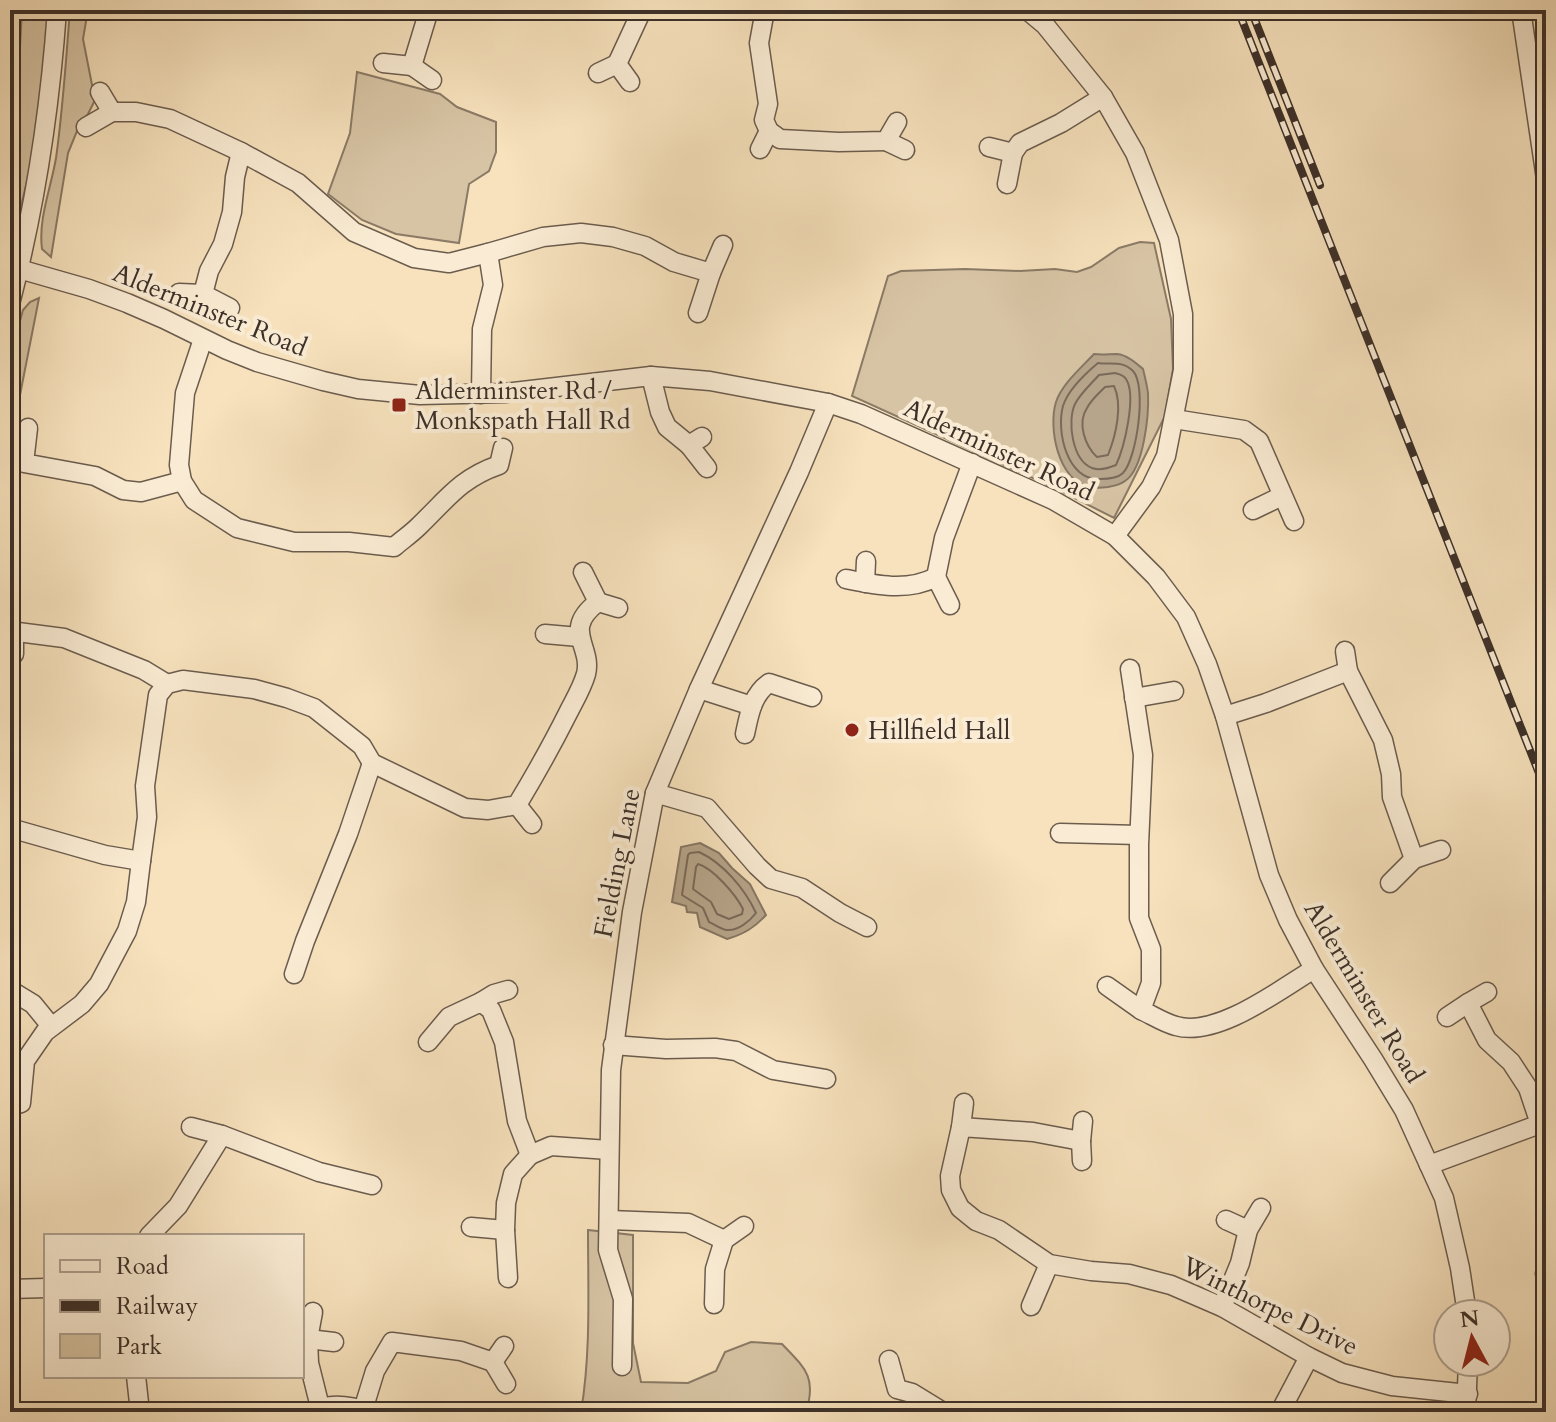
<svg xmlns="http://www.w3.org/2000/svg" width="1556" height="1422" font-family="Cardo,serif">
  <style>
    .green { fill: #d7c4a4; stroke: #8a7a66; stroke-width: 2 }
    .water { fill: #b7a58b; stroke: #867664; stroke-width: 2 }
    .lines { fill: none; stroke-linecap: round; stroke-linejoin: round }
    .shore { stroke: #7a6a5a; stroke-width: 2 }
    .minor-casing { stroke: #6b5c4e; stroke-width: 21 }
    .minor { stroke: #faecd4; stroke-width: 18 }
    .rail-casing { stroke: #3c3029; stroke-width: 8 }
    .rail { stroke: #faecd4; stroke-width: 5; stroke-dasharray: 15; stroke-linecap: butt }
    .poi-dot { fill: #8f2418; stroke: #faecd4; stroke-width: 3 }
    .labels { text-anchor: middle; dominant-baseline: central; stroke-width: 8; stroke-linejoin: round; paint-order: stroke }
    .street-label { font-size: 26px; fill: #3c3029; stroke: #faecd4 }
    .poi-label { font-size: 26px; fill: #3c3029; stroke: #faecd4; text-anchor: start }
  </style>
  <rect width="100%" height="100%" fill="#f7e2bd"/>
  <filter id="stains"><feTurbulence type="fractalNoise" baseFrequency=".0025" numOctaves="4"/><feColorMatrix values="0 0 0 0 .2 0 0 0 0 .09 0 0 0 0 .02 0 0 0 .5 -.17"/></filter>
  <radialGradient id="worn" r=".72"><stop offset=".6" stop-color="#630" stop-opacity="0"/><stop offset="1" stop-color="#630" stop-opacity=".3"/></radialGradient>
  <g class="green">
    <path d="M22,10H45L48,17L44,82L30,169L10,252V161L20,111L18,83Z"/>
    <path d="M70,10H88L83,39L95,100L88,114L79,126L68,153L51,257L42,249C38,219 51,188 56,158C63,109 66,59 70,10Z"/>
    <path d="M357,72L440,94L457,107L496,122V152L489,171L469,184L459,243L396,234L362,220L328,194L350,133Z"/>
    <path d="M1140,242L1154,243L1171,319L1173,369L1165,416L1114,518L1057,489L852,396L888,276L901,271L965,269L1020,271L1055,269L1077,272L1091,267L1119,248Z"/>
    <path d="M39,298L10,446V357L23,310L30,302Z"/>
    <path d="M588,1230L633,1235V1343L641,1382L688,1383L716,1371L725,1352L751,1342L782,1344C805,1368 817,1377 806,1412H581C591,1352 588,1291 588,1230Z"/>
  </g>
  <g class="water">
    <path d="M1094,354C1102,355 1109,354 1117,354C1127,355 1136,363 1143,369C1145,377 1147,385 1148,393C1149,414 1144,469 1125,481C1121,484 1114,486 1108,487C1103,487 1094,489 1089,487C1058,480 1048,428 1056,402C1062,384 1081,368 1094,354Z"/>
    <path d="M700,843L719,853L732,868L750,884L766,915C754,928 744,934 727,939L700,927L697,913L687,912L686,906L672,902L681,847Z"/>
  </g>
  <g class="lines">
    <g class="shore">
      <path d="M1098,363C1111,365 1122,360 1133,371C1147,386 1137,458 1123,473C1118,478 1107,479 1100,479C1067,481 1056,431 1063,406C1068,390 1086,373 1098,363Z"/>
      <path d="M1115,373C1119,374 1124,375 1126,379C1137,396 1124,448 1116,465C1109,468 1100,471 1092,468C1072,460 1067,421 1075,404C1080,394 1091,384 1099,375Z"/>
      <path d="M1114,386C1123,405 1116,435 1108,455L1097,457C1085,446 1077,423 1087,408C1091,400 1099,393 1105,387Z"/>
      <path d="M699,852C723,863 745,889 756,913C750,921 738,931 727,930C722,930 714,924 709,922L703,908L682,895L688,855L690,853Z"/>
      <path d="M698,864C713,868 736,895 743,909L742,914L729,919L717,914L711,902L693,889L696,867Z"/>
    </g>
    <defs>
      <g id="minor">
        <path d="M765,10L759,43L768,104L764,120L769,131L780,139L839,142L886,141L897,122"/>
        <path d="M1027,10L1045,25L1103,97L1135,153L1169,240L1183,314V370L1166,456L1151,487L1115,536"/>
        <path d="M1521,10L1546,179"/>
        <path d="M383,63L412,66L429,10"/>
        <path d="M412,66L432,80"/>
        <path d="M598,73L617,64"/>
        <path d="M630,82L617,64L642,10"/>
        <path d="M100,92L112,112"/>
        <path d="M86,127L112,112H136L170,119L241,152L298,183L354,232L414,258L449,263L488,253L493,285L482,329L481,394"/>
        <path d="M886,141L905,150"/>
        <path d="M989,147L1013,153L1020,143L1061,123L1103,97"/>
        <path d="M760,149L769,131"/>
        <path d="M1007,184L1013,153"/>
        <path d="M488,253L543,237L581,233L613,237L645,246L674,262L711,273L698,313"/>
        <path d="M19,269L89,289L127,303L164,319L227,350L257,362L323,381L358,389L420,395L505,393L651,376L710,381L828,403L861,414L1053,500L1115,536L1156,577L1186,617L1207,664L1225,716L1269,875L1288,920L1314,969L1373,1059L1404,1110L1444,1198L1460,1268L1467,1314"/>
        <path d="M711,273L723,245"/>
        <path d="M179,293L203,294"/>
        <path d="M10,304C35,208 50,109 57,10"/>
        <path d="M230,308L203,294L209,271L223,244L232,212L235,177L241,152"/>
        <path d="M203,339L185,393L179,465L182,481L194,500L237,528L294,542H349L394,547C402,540 411,534 419,526C447,499 461,478 499,465L503,448"/>
        <path d="M651,376L660,412L667,427L689,445L702,437"/>
        <path d="M1174,419L1244,430L1259,441L1294,521"/>
        <path d="M28,428L24,463L95,476L123,490L141,492L182,481"/>
        <path d="M689,445L707,468"/>
        <path d="M1253,510L1282,496"/>
        <path d="M583,572L598,602"/>
        <path d="M936,577L950,605"/>
        <path d="M846,579C875,585 908,592 936,577L944,538L972,463"/>
        <path d="M865,583L866,561"/>
        <path d="M10,631L64,638L144,670L167,684"/>
        <path d="M545,634L579,637"/>
        <path d="M1345,651L1348,671"/>
        <path d="M14,654V631"/>
        <path d="M1130,669L1143,755L1139,845V918L1151,949V983L1141,1010C1152,1015 1164,1023 1176,1026C1217,1038 1279,990 1314,969"/>
        <path d="M699,689L752,706"/>
        <path d="M1134,698L1174,691"/>
        <path d="M1225,716L1266,703L1348,671L1383,740L1391,774L1392,797L1414,859L1441,850"/>
        <path d="M745,734C749,715 752,695 769,683L812,697"/>
        <path d="M655,793L707,808L757,866L771,879L802,888L840,913L867,927"/>
        <path d="M517,805L532,824"/>
        <path d="M10,828L105,855L141,861L147,817L145,786L158,695L167,684L183,680L254,689L287,698L314,708L362,746L372,763L465,808L488,810L517,805C535,775 552,745 568,713C574,701 582,688 586,674C593,646 561,630 598,602L618,608"/>
        <path d="M1060,833L1139,835"/>
        <path d="M1390,883L1414,859"/>
        <path d="M294,974L305,941L348,834L372,763"/>
        <path d="M1107,986L1141,1010"/>
        <path d="M10,990L33,1004L51,1026"/>
        <path d="M481,1002L494,994L508,990"/>
        <path d="M1447,1017L1468,1003"/>
        <path d="M428,1042L449,1017L481,1002L491,1010L504,1042L517,1121L530,1155L551,1146L609,1150"/>
        <path d="M613,1045L666,1049L715,1048L736,1051L773,1070L826,1079"/>
        <path d="M10,1106L21,1103L25,1061L45,1032L82,1004L99,984L127,931L136,902L141,861"/>
        <path d="M1083,1121L1081,1141L1033,1132L961,1127L950,1176L951,1190L960,1208L976,1221L999,1230L1049,1264L1091,1271L1129,1274L1171,1285L1222,1307L1309,1357L1342,1373L1392,1386L1468,1394"/>
        <path d="M191,1127L222,1135"/>
        <path d="M961,1127L964,1103"/>
        <path d="M1081,1141L1082,1161"/>
        <path d="M1429,1165L1540,1124L1528,1088L1511,1062L1487,1040L1468,1003L1487,992"/>
        <path d="M609,1220L688,1223L724,1240L715,1269L714,1304"/>
        <path d="M1226,1220L1248,1230"/>
        <path d="M471,1227L505,1230"/>
        <path d="M149,1236L178,1206L222,1135L319,1172L372,1185"/>
        <path d="M724,1240L744,1226"/>
        <path d="M1545,1274H1546"/>
        <path d="M508,1278L505,1230L506,1203L513,1174L530,1155"/>
        <path d="M10,1289L46,1288"/>
        <path d="M1031,1306L1049,1264"/>
        <path d="M1222,1307L1240,1263L1248,1230L1261,1208"/>
        <path d="M313,1312L308,1339L309,1363L320,1407"/>
        <path d="M308,1339L334,1342"/>
        <path d="M889,1360L897,1389L912,1393L943,1412"/>
        <path d="M493,1362L506,1384"/>
        <path d="M622,1366L623,1299L608,1250L611,1070L632,912L655,793L699,689L799,472L828,403"/>
        <path d="M136,1376L140,1412"/>
        <path d="M363,1410L375,1371L392,1342L461,1351L493,1362L504,1346"/>
        <path d="M311,1411C329,1403 350,1405 369,1412"/>
        <path d="M1280,1412L1309,1357"/>
        <path d="M1466,1412L1468,1362"/>
      </g>
    </defs>
    <use href="#minor" class="minor-casing"/>
    <use href="#minor" class="minor"/>
    <defs>
      <g id="rail">
        <path d="M1238,10L1546,791"/>
        <path d="M1251,10L1320,185"/>
      </g>
    </defs>
    <use href="#rail" class="rail-casing"/>
    <use href="#rail" class="rail"/>
  </g>
  <g class="poi-dot">
    <rect x="391" y="397" width="16" height="16" rx="4"/>
    <circle cx="852" cy="730" r="8"/>
  </g>
  <g class="labels">
    <g class="street-label">
      <text transform="translate(210 310) rotate(22)">Alderminster Road</text>
      <text transform="translate(999 450) rotate(25)">Alderminster Road</text>
      <text transform="translate(617 863) rotate(-79)">Fielding Lane</text>
      <text transform="translate(1364 992) rotate(59)">Alderminster Road</text>
      <text transform="translate(1270 1306) rotate(26)">Winthorpe Drive</text>
    </g>
    <g class="poi-label">
      <text x="415" y="390">Alderminster Rd /<tspan x="415" dy="30">Monkspath Hall Rd</tspan></text>
      <text x="868" y="730">Hillfield Hall</text>
    </g>
  </g>
  <rect width="1556" height="1422" fill="none" stroke="#f7e2bd" stroke-width="40"/>
  <rect x="12" y="12" width="1532" height="1398" fill="none" stroke="#3c3029" stroke-width="4"/>
  <rect x="20" y="20" width="1516" height="1382" fill="none" stroke="#3c3029" stroke-width="2"/>
  <rect x="44" y="1234" width="260" height="144" fill="#faecd4" stroke="#aea190" stroke-width="2"/>
  <rect x="60" y="1260" width="40" height="12" fill="#faecd4" stroke="#aea190" stroke-width="2"/>
  <text x="116" y="1274" font-size="24" fill="#3c3029">Road</text>
  <rect x="60" y="1300" width="40" height="12" fill="#3c3029" stroke="#aea190" stroke-width="2"/>
  <text x="116" y="1314" font-size="24" fill="#3c3029">Railway</text>
  <rect x="60" y="1334" width="40" height="24" fill="#d7c4a4" stroke="#aea190" stroke-width="2"/>
  <text x="116" y="1354" font-size="24" fill="#3c3029">Park</text>
  <g transform="translate(1472 1338) rotate(353)"><circle r="38" fill="#faecd4" stroke="#aea190" stroke-width="2"/>
  <path d="M0-6L14 30L0 20L-14 30Z" fill="#8f2418"/>
  <text y="-12" font-size="22" font-weight="bold" text-anchor="middle" fill="#3c3029">N</text>
  </g>
  <rect width="100%" height="100%" filter="url(#stains)"/>
  <rect width="100%" height="100%" fill="url(#worn)"/>
</svg>
